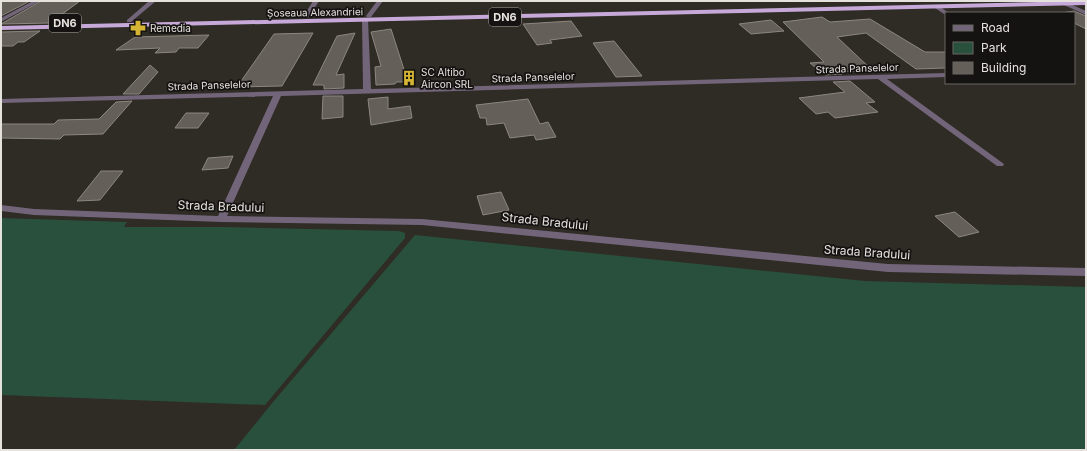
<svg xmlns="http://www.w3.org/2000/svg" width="1087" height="451" font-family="Inter,sans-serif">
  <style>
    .green { fill: #29503c }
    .building { fill: #645f59; stroke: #8c8780 }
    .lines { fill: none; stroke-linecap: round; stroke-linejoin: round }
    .pedestrian { fill: #72657a; fill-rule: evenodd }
    .minor { fill: #72657a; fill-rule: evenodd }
    .trunk { fill: #c6a9d8; fill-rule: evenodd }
    .labels { text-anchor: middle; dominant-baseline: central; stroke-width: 3.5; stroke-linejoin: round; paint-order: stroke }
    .far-street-label { font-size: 10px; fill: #e5e2de; stroke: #151311 }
    .far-poi-label { font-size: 10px; fill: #e5e2de; stroke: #151311; text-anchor: start }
    .shield { fill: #151311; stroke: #a7a4a0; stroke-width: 1 }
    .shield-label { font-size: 11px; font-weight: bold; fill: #e5e2de }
    .street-label { font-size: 12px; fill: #e5e2de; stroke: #151311 }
  </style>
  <rect width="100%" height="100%" fill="#2f2b25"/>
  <g class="green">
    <path d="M1,218L127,222L124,227H225L399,231L405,233V238L265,405L1,395Z"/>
    <path d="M415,235L865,281L1086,287V450H234L273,402Z"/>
  </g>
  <g class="building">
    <path d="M1,1H30L1,16Z"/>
    <path d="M41,1H80L50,23L1,24Z"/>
    <path d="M1074,11L1086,16V29L1074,23V13H1061Z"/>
    <path d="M822,17L830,22L870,19L925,52H946V68L916,69L866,33L837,37L872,70L839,72L842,74L825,75L810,63L824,62L783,22Z"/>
    <path d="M771,20L784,31L751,34L739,24Z"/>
    <path d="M571,21L582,36L550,40L552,43L537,45L523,24Z"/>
    <path d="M391,29L408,82H396L395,84L376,85L375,67L381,66L371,32Z"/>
    <path d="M1,31V32L40,31L24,42H18L13,46H1Z"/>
    <path d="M313,33L282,86L237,87L274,34Z"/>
    <path d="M355,33L336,75L344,74V88L324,89V85H313L337,36Z"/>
    <path d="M209,35L198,48H179L176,52L155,53L160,48L116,50L135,37Z"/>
    <path d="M614,41L642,76L616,77L593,43Z"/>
    <path d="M150,65L158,72L139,94H123Z"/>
    <path d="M850,81L875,102L866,103L878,112L835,118L828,112L816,114L799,98L845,92L833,82Z"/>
    <path d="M323,96H343V117L322,119Z"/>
    <path d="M388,97V109L410,106L412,118L371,125L368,99Z"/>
    <path d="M528,99L540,124L548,122L556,137L536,140L534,135L510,138L504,123L487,125L486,118H480L476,105Z"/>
    <path d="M132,101L103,134L64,135L60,139L1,138V124H54L58,120L99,119L116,102Z"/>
    <path d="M186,113H209L198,128H175Z"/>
    <path d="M233,156L228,168L202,170L208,158Z"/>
    <path d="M101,171H123L100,200L77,201Z"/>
    <path d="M501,192L509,210L483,215L477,196Z"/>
    <path d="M955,212L979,232L959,237L935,216Z"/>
  </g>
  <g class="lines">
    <path class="pedestrian" d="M149,1H156L131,22H127V20Z"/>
    <g class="minor">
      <path d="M33,1H40L1,22V18Z"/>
      <path d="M313,1H319L308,18H304L303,17Z"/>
      <path d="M377,1H383L371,17H367L366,16Z"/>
      <path d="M1064,3H1068L1086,11V15L1064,5Z"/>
      <path d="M935,6H939L949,13L944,14L935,8Z"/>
      <path d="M365,18L368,20L371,89L946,73V77L887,79L1004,164L1003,166H997L878,79L281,96L227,216L422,219L888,264L1086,268V276L888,272L422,225L221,222L34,215L1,211V205L34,209L218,216L273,96L1,103V99L363,89L362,20Z"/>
    </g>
    <path class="trunk" d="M1086,1V5L1,30V26Z"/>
  </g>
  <defs>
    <symbol id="pharmacy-bare" viewBox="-9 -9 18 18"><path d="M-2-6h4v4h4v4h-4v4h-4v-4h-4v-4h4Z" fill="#d6b534" stroke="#151311" stroke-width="2.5" paint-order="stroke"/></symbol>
    <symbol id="building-bare" viewBox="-9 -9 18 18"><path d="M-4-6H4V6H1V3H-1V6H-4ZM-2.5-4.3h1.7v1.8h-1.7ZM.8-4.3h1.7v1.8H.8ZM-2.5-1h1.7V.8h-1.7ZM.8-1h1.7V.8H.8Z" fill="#d6b534" stroke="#151311" stroke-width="2.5" paint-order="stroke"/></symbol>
  </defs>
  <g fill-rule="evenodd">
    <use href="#pharmacy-bare" x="127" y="17" width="22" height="22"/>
    <use href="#building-bare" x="398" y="67" width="22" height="22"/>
  </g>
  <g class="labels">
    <g class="far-street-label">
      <text transform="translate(315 12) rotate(-1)">Șoseaua Alexandriei</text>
      <text transform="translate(857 68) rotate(-2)">Strada Panselelor</text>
      <text transform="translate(533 77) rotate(-2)">Strada Panselelor</text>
      <text transform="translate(209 85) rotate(-2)">Strada Panselelor</text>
    </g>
    <g class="far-poi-label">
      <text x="150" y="28">Remedia</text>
      <text x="421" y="72">SC Altibo<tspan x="421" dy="12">Aircon SRL</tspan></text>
    </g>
    <g class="shield">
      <rect x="489" y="8" width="32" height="18" rx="3"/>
      <rect x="49" y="14" width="32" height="18" rx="3"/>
    </g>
    <g class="shield-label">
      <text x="505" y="17">DN6</text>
      <text x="65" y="23">DN6</text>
    </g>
    <g class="street-label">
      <text transform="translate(221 206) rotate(2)">Strada Bradului</text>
      <text transform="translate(545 221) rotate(6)">Strada Bradului</text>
      <text transform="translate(867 252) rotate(4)">Strada Bradului</text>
    </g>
  </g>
  <rect width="1087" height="451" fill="none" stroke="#e5e2de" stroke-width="4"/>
  <rect x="945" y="12" width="130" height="72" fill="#151311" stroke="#686663"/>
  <rect x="953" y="25" width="20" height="6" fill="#72657a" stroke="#686663"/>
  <text x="981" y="32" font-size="12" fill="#e5e2de">Road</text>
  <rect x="953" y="42" width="20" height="12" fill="#29503c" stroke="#686663"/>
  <text x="981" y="52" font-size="12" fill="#e5e2de">Park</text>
  <rect x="953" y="62" width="20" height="12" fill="#645f59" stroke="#686663"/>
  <text x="981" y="72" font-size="12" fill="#e5e2de">Building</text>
</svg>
